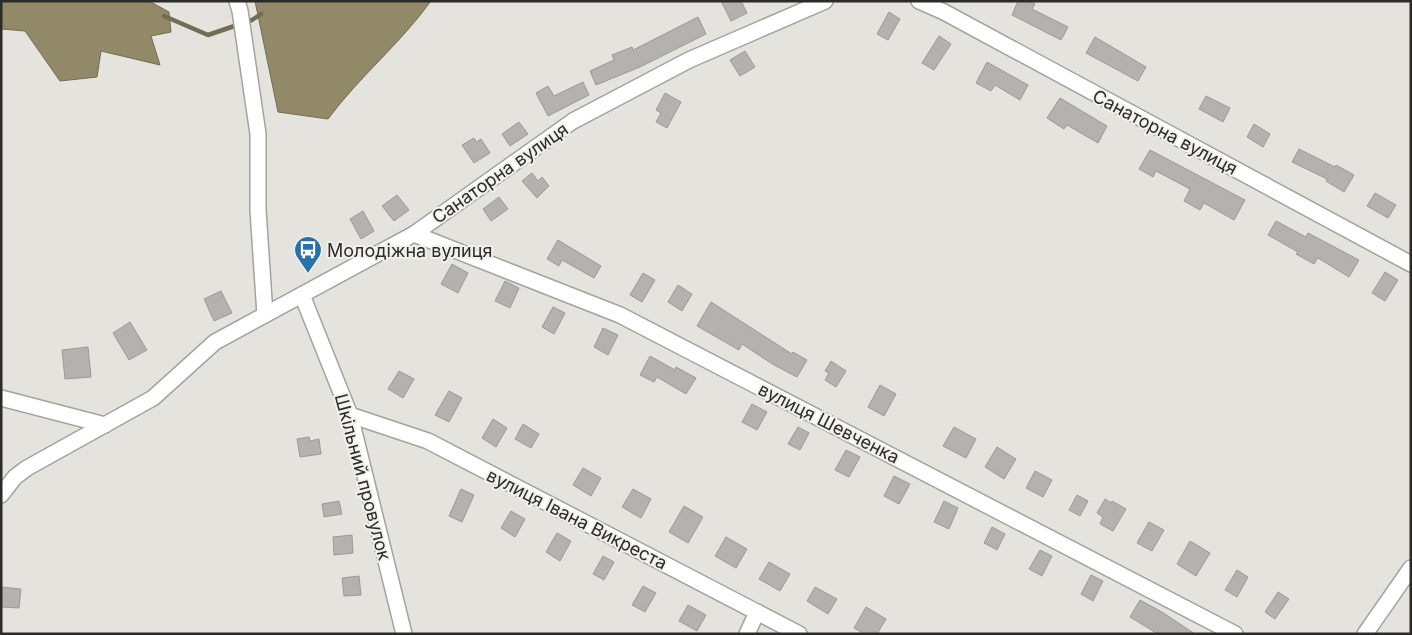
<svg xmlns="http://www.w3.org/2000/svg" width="1412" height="635" font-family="Inter,sans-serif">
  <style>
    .water { fill: #918968; stroke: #736d55 }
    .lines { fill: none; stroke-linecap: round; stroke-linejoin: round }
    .stream { stroke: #736d55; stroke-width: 4.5 }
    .building { fill: #b4b2ae; stroke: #9b9a95 }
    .minor-casing { stroke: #a4a39e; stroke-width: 18 }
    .minor { stroke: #fff; stroke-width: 15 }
    .labels { text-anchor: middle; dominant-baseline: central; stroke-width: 4; stroke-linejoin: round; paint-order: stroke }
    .street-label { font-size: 18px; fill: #2c2b29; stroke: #f2f0eb }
    .poi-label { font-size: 18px; fill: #2c2b29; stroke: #f2f0eb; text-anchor: start }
  </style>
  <rect width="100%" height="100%" fill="#e4e3de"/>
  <g class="water">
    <path d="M1,1H149L169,12L171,32L151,36L160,65L101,51L97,77L60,81L25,31L1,29Z"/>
    <path d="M255,1H431C400,44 359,77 328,119L278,112Z"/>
  </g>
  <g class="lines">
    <path class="stream" d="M164,16L208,35L252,20L261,14"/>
  </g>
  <g class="building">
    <path d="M721,1H741L747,13L731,21Z"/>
    <path d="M1018,1H1028L1035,4L1032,9L1068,27L1061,40L1012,15Z"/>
    <path d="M889,12L900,19L888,40L877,34Z"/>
    <path d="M698,17L706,34L640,67L596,85L590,71L614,60L612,55L632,47L633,50Z"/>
    <path d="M939,36L951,44L934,70L922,63Z"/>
    <path d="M1095,37L1146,67L1138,81L1086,53Z"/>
    <path d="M745,51L755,67L740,76L730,60Z"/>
    <path d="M987,62L1028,85L1020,100L995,85L991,91L976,83Z"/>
    <path d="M583,82L589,95L548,116L536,93L548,86L554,96Z"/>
    <path d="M665,93L681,102L667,128L656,122L661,113L656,110Z"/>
    <path d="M1206,96L1230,108L1223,122L1199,109Z"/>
    <path d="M1060,98L1107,126L1098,143L1067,125L1064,129L1047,118Z"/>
    <path d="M519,122L528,134L510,146L502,134Z"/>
    <path d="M1254,124L1270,134L1263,147L1247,137Z"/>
    <path d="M474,138L476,142L481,139L490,153L474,163L462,145Z"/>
    <path d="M1299,149L1335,167L1336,165L1354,175L1344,192L1326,181L1327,179L1292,162Z"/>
    <path d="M1150,150L1245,200L1234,220L1204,203L1200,210L1184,201L1190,189L1156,171L1153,177L1139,169Z"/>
    <path d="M532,173L538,181L542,177L549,186L537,198L522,181Z"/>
    <path d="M1375,193L1396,205L1388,218L1367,206Z"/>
    <path d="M397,195L409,210L394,221L382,206Z"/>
    <path d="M499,197L508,209L491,221L483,209Z"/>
    <path d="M363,211L374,231L361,239L350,219Z"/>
    <path d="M1276,221L1306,237L1308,233L1359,260L1349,277L1318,258L1314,264L1296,254L1298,252L1268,235Z"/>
    <path d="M558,240L601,266L594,278L562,260L559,266L547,259Z"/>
    <path d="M452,264L468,273L458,293L441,284Z"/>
    <path d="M1385,272L1398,280L1385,301L1372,293Z"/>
    <path d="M643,273L655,280L642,302L630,295Z"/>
    <path d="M505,281L519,288L510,308L495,301Z"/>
    <path d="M678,285L692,294L682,311L668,302Z"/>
    <path d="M221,291L232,313L214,321L204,299Z"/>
    <path d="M711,302L792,354L793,352L807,360L797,377L774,365L742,344L739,350L697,326Z"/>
    <path d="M553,307L565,313L554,334L542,327Z"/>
    <path d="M130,322L147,350L129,360L113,333Z"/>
    <path d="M603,328L618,335L608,355L594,347Z"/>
    <path d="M88,347L91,377L65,379L62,350Z"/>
    <path d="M650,356L675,370L676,367L696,378L686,394L657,377L654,382L640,375Z"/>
    <path d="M831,361L846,371L836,387L825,380L829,373L825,371Z"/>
    <path d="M399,371L414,379L403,398L388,389Z"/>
    <path d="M880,385L896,394L884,416L868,407Z"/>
    <path d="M449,391L462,398L449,422L435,415Z"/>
    <path d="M752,404L767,412L757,430L742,422Z"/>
    <path d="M493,419L507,428L496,447L482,438Z"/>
    <path d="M523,424L539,434L531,448L515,439Z"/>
    <path d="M798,427L809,433L800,450L788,444Z"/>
    <path d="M954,427L976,439L966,458L943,446Z"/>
    <path d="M309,437L310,441L319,439L321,454L300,457L297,439Z"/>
    <path d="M997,447L1016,459L1004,479L985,467Z"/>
    <path d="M846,450L860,457L849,477L835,470Z"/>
    <path d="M583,468L601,478L591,496L573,485Z"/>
    <path d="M1035,471L1052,480L1043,497L1026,488Z"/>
    <path d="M894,476L910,484L899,504L884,496Z"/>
    <path d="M461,489L474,495L462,522L449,516Z"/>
    <path d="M633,489L651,499L641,518L622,507Z"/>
    <path d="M1077,495L1088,501L1080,516L1069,510Z"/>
    <path d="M1105,499L1111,503L1112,501L1126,509L1113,531L1100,524L1103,517L1097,513Z"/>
    <path d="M339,501L342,514L324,517L322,504Z"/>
    <path d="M944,501L958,508L949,529L934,522Z"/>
    <path d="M684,506L703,517L688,543L669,532Z"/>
    <path d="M511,511L525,519L515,537L501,528Z"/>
    <path d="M1149,522L1164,530L1152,551L1137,543Z"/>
    <path d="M992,527L1005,534L997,550L984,543Z"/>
    <path d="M557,533L571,541L560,561L546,552Z"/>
    <path d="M352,535L353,553L334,555L333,537Z"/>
    <path d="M726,537L747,549L736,568L715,556Z"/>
    <path d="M1190,541L1210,553L1196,576L1177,564Z"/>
    <path d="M1040,550L1052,556L1042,576L1029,569Z"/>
    <path d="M603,556L614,562L604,580L593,574Z"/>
    <path d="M769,562L790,574L780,591L759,579Z"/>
    <path d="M1237,570L1248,577L1237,597L1225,590Z"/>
    <path d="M1091,575L1103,581L1093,601L1081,594Z"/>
    <path d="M359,576L361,595L344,596L342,578Z"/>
    <path d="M643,586L656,593L645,612L632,605Z"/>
    <path d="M1,587L21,589L19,608L1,607Z"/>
    <path d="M815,587L837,599L828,614L807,601Z"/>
    <path d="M1278,592L1289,599L1275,619L1265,612Z"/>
    <path d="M1140,600L1162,612L1195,634H1158L1130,617Z"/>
    <path d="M688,605L706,615L697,631L679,621Z"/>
    <path d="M866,607L886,619L877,634H865L854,628Z"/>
  </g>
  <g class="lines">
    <defs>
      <g id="minor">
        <path d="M237,1L240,11L258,134V210L265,315"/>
        <path d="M919,1L944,12L1411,264"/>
        <path d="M414,234L620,315L1235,634"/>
        <path d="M302,295L350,415L404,634"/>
        <path d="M1,398L105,425"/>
        <path d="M350,415L428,441L799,634"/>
        <path d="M1,495L15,477L27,468L153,398L215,342L414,234L573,121L689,60L825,1"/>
        <path d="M747,634L757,612"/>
        <path d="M1365,634L1411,568"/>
      </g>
    </defs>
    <use href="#minor" class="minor-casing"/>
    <use href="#minor" class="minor"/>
  </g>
  <defs>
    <symbol id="bus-pin" viewBox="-11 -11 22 30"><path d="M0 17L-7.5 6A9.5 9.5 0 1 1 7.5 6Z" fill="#2c71a6" stroke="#f2f0eb"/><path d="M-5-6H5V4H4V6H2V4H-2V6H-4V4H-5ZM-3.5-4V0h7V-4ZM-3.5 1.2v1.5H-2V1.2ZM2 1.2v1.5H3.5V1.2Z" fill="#fff"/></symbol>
  </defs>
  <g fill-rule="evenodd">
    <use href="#bus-pin" x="292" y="234" width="32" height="43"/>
  </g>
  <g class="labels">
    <g class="street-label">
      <text transform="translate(1165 132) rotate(28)">Санаторна вулиця</text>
      <text transform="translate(500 173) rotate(-35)">Санаторна вулиця</text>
      <text transform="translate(829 423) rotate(27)">вулиця Шевченка</text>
      <text transform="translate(363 477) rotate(75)">Шкільний провулок</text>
      <text transform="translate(577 519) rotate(27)">вулиця Івана Викреста</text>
    </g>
    <g class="poi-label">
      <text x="327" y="250">Молодіжна вулиця</text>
    </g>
  </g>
  <rect width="1412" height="635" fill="none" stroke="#2c2b29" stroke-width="5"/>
</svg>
